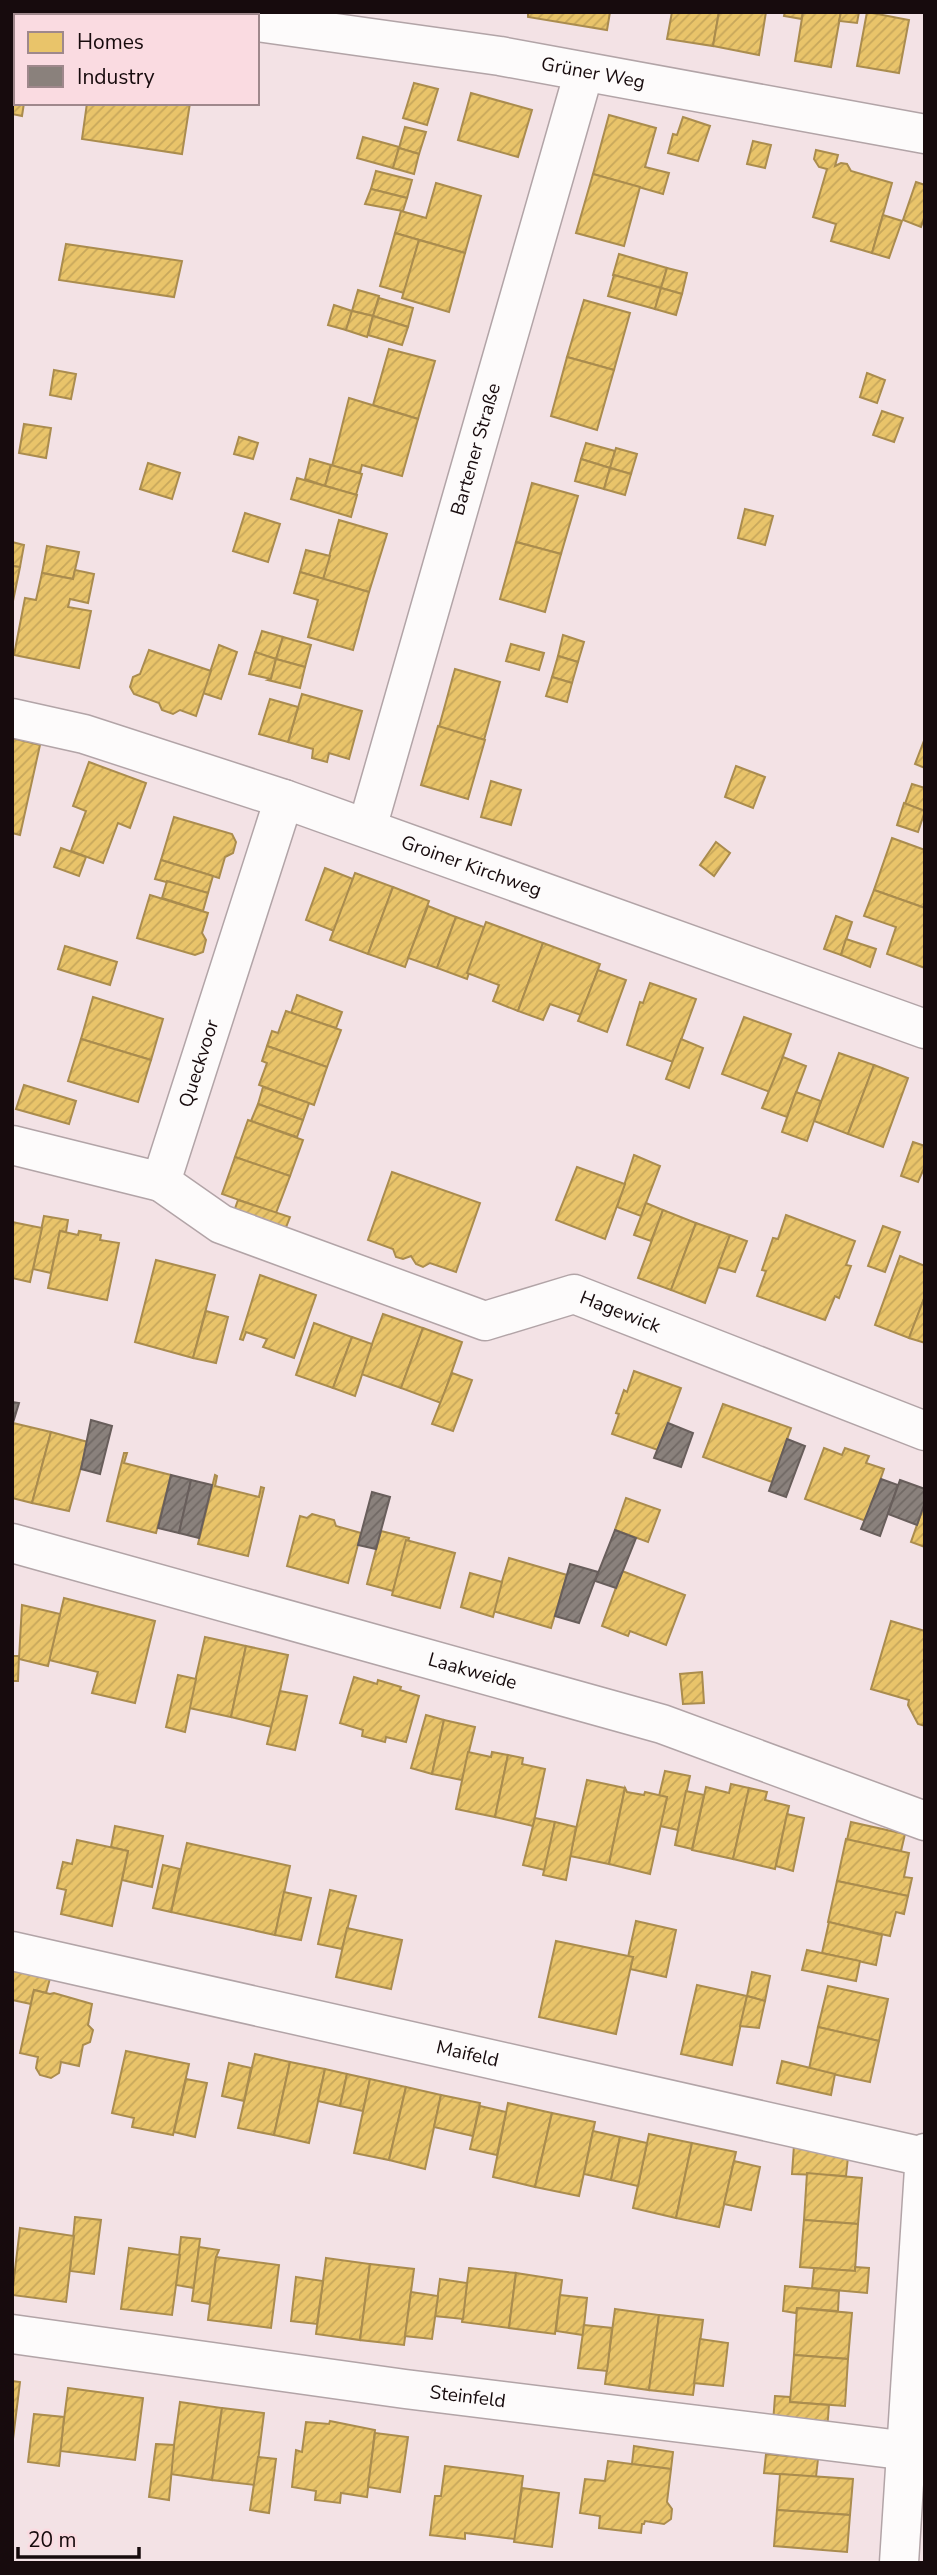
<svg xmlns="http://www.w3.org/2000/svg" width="937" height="2575" font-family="'Nunito Sans',sans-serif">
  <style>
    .homes { fill: url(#homes-hatch); stroke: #aa8c4e; stroke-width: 2 }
    .industry { fill: url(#industry-hatch); stroke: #685e5b; stroke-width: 2 }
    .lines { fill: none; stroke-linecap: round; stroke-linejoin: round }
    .minor-casing { stroke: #b2a4a7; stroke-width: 41 }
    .minor { stroke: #fdfbfb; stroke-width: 38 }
    .labels { text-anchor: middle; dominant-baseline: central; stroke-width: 7; stroke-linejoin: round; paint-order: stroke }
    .street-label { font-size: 19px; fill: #170b0d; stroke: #fadbe1 }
  </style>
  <defs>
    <pattern id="homes-hatch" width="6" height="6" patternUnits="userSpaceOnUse" patternTransform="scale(1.75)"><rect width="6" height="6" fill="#e9c46a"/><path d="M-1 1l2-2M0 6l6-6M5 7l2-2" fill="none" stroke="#c7a75b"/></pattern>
    <pattern id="industry-hatch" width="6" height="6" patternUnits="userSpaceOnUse" patternTransform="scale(1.75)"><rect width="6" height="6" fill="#8a817c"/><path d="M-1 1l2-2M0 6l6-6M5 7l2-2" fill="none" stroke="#706864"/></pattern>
  </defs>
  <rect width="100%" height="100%" fill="#f3e2e5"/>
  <g class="homes">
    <path d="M528,12H610L607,30L528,17Z"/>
    <path d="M672,12H719L713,46L667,39Z"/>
    <path d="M719,12H766L759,55L713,46Z"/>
    <path d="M785,12H803L802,19L784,16Z"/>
    <path d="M803,12H841L831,67L795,61Z"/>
    <path d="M841,12H859L857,23L839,21Z"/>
    <path d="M867,12L909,20L899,73L857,66Z"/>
    <path d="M12,49L16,50V103H24L22,116L12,114Z"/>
    <path d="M414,83L438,89L427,125L403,118Z"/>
    <path d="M471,93L532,110L518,157L458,140Z"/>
    <path d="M87,103H190L182,154L82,139Z"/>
    <path d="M609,115L656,128L645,167L669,173L663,194L593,174Z"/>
    <path d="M683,117L710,126L698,161L668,153L673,134L677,135Z"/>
    <path d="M405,127L426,132L419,154L399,148Z"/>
    <path d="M363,137L399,147L393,168L357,158Z"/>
    <path d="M753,141L771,145L765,168L747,164Z"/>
    <path d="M399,148L419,154L414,174L393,168Z"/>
    <path d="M816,150L838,155L835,166L841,163L847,164L851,171L892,183L872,253L831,241L836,224L813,217L827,169L819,167L814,159Z"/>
    <path d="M376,171L412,180L407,198L371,189Z"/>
    <path d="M593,174L640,187L624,246L576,233Z"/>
    <path d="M916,182L925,185V215L921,227L903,220Z"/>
    <path d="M436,183L481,196L465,253L395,233L401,211L426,218Z"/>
    <path d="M371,189L407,198L403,211L365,204Z"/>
    <path d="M883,215L902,221L889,258L872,253Z"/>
    <path d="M395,233L419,240L404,293L380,286Z"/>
    <path d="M419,240L465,253L449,312L402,298Z"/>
    <path d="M66,244L182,261L174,297L59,280Z"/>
    <path d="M619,254L667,268L661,288L613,275Z"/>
    <path d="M667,268L687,273L682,294L661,288Z"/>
    <path d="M614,275L661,288L655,309L608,296Z"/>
    <path d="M661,288L682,294L676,315L655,309Z"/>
    <path d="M358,290L379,296L373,316L352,311Z"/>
    <path d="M379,298L413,308L408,327L373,316Z"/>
    <path d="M584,300L630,313L614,370L567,357Z"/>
    <path d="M334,305L352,311L346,330L328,325Z"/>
    <path d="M352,311L373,316L367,337L346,330Z"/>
    <path d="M373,316L408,327L402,345L368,335Z"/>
    <path d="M389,349L435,361L418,419L373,405Z"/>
    <path d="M567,357L614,370L597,430L551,416Z"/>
    <path d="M54,370L76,374L71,399L50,395Z"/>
    <path d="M867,373L885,380L877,403L860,397Z"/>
    <path d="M349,398L418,419L402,476L362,465L360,473L332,466Z"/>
    <path d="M882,411L903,418L894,442L873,435Z"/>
    <path d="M24,424L51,428L46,458L19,453Z"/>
    <path d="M239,437L258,443L253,459L234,454Z"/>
    <path d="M586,443L615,451L610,468L581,459Z"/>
    <path d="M616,448L637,454L631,474L610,468Z"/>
    <path d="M310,459L331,465L325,486L305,479Z"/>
    <path d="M581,459L610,468L604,489L575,481Z"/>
    <path d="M148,463L180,473L172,499L140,489Z"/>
    <path d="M331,465L362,474L356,495L325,486Z"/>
    <path d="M610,468L631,474L625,495L604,489Z"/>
    <path d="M297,478L357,495L351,517L291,499Z"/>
    <path d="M532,483L578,496L561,554L516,542Z"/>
    <path d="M745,509L773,516L765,545L738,538Z"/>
    <path d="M245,513L280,524L268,562L233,551Z"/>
    <path d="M339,520L387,534L369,592L323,579Z"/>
    <path d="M12,542L24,545L20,567L12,566Z"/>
    <path d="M516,542L561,554L545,612L500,599Z"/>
    <path d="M47,546L79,552L73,579L42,573Z"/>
    <path d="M306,550L330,556L323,579L300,572Z"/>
    <path d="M12,566L20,567L13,601H12Z"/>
    <path d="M75,570L94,574L88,603L70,599L68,607L91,611L79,668L14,655L25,598L36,600L42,573L73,579Z"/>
    <path d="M300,572L369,592L353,650L308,637L318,600L294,593Z"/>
    <path d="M262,631L283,637L276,659L255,653Z"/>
    <path d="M563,635L584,642L578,662L558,656Z"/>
    <path d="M283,637L311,645L305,667L276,659Z"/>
    <path d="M511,644L544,653L539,670L506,661Z"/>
    <path d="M219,645L237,652L221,699L203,693Z"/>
    <path d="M149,650L211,671L196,716L180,710L173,714L162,710L159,703L134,694L130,687L133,677L140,674Z"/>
    <path d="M255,652L276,659L271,679L249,674Z"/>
    <path d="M558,656L578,662L572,683L552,677Z"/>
    <path d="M276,659L305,667L300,688L268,680L271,679Z"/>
    <path d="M455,669L500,682L484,740L439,727Z"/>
    <path d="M552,677L572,683L567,702L546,696Z"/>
    <path d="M302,694L362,711L349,759L329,753L327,762L312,758L313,749L288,742Z"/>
    <path d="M270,699L298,707L288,742L259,734Z"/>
    <path d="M438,726L485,740L468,799L421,785Z"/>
    <path d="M12,738L40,745L20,835L12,833Z"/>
    <path d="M925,738V768L915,764Z"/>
    <path d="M89,762L146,783L130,828L118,823L103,863L71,851L86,811L73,806Z"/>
    <path d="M736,766L765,777L753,808L725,797Z"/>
    <path d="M491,781L521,790L511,825L481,817Z"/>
    <path d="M912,784L925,788V811L905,804Z"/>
    <path d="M904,803L925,811L918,832L897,825Z"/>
    <path d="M174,817L232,834L236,842L233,853L225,857L219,878L161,860Z"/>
    <path d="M892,838L925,850V908L874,890Z"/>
    <path d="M716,842L730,853L714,876L700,865Z"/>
    <path d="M61,848L86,857L79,876L54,867Z"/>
    <path d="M161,860L213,876L208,893L155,879Z"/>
    <path d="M325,868L353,879L334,931L306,920Z"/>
    <path d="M355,873L393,887L368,954L330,940Z"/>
    <path d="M167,881L208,893L203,911L162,898Z"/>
    <path d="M393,887L429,901L405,967L368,954Z"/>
    <path d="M874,890L925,908V968L887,954L896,927L864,916Z"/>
    <path d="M150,895L208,913L202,933L206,940L203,952L195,955L137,938Z"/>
    <path d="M428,906L456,917L437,968L408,958Z"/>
    <path d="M836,916L852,922L841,955L824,949Z"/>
    <path d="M456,917L484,927L467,979L437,968Z"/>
    <path d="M486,922L543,943L518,1011L493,1001L499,985L467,973Z"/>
    <path d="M846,939L876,949L870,967L841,955Z"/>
    <path d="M543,943L600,964L581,1015L550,1004L543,1020L518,1011Z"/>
    <path d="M65,946L117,962L110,985L58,969Z"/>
    <path d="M598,970L626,980L607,1032L578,1021Z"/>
    <path d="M650,983L696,999L673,1062L627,1045L640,1002L643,1003Z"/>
    <path d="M297,995L342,1012L336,1028L291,1013Z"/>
    <path d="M93,997L163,1019L151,1060L81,1039Z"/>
    <path d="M286,1011L341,1030L327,1067L267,1046L272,1031L278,1033Z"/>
    <path d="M744,1017L791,1034L770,1092L722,1074Z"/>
    <path d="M81,1039L151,1060L138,1102L68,1081Z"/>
    <path d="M681,1039L703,1048L689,1088L666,1079Z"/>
    <path d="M267,1046L327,1067L314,1105L259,1085L267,1063L262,1061Z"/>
    <path d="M839,1053L874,1065L848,1134L814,1121Z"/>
    <path d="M783,1057L806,1066L787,1117L762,1108Z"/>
    <path d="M874,1065L908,1078L883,1147L848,1134Z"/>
    <path d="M24,1085L76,1101L69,1124L16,1109Z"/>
    <path d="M263,1087L309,1103L303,1120L258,1104Z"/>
    <path d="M796,1092L821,1101L807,1141L782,1132Z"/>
    <path d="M258,1104L303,1120L297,1137L251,1121Z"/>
    <path d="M248,1120L303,1140L290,1176L235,1157Z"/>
    <path d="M913,1142L925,1146V1166L918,1182L901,1176Z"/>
    <path d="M634,1155L660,1166L641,1216L617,1207Z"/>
    <path d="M235,1157L290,1176L276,1213L222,1194Z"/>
    <path d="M577,1167L625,1184L605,1239L556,1220Z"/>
    <path d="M392,1172L480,1203L456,1272L430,1263L423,1267L416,1264L411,1256L403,1259L396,1257L393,1249L368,1240Z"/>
    <path d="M238,1200L290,1217L283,1235L232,1217Z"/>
    <path d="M646,1203L663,1210L651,1241L634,1235Z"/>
    <path d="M663,1210L696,1223L671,1290L638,1278Z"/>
    <path d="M786,1215L855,1241L846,1265L851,1266L839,1298L835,1296L825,1320L757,1296L766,1271L762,1270L773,1238L778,1239Z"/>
    <path d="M44,1216L68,1220L66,1232L60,1231L51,1273L33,1269Z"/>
    <path d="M12,1222L42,1228L30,1282L12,1278Z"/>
    <path d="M696,1223L730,1235L705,1303L671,1290Z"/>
    <path d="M883,1226L900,1232L885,1272L868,1266Z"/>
    <path d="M60,1231L78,1235L79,1231L101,1235L100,1240L119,1243L107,1300L48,1288Z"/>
    <path d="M730,1235L747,1241L735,1272L718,1267Z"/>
    <path d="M900,1256L925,1266V1296L909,1338L875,1325Z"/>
    <path d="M156,1260L215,1275L193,1358L135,1342Z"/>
    <path d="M260,1275L316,1295L294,1358L263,1347L267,1339L246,1332L243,1340L240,1339Z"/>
    <path d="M925,1296V1343L909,1338Z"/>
    <path d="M206,1311L228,1317L216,1363L193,1358Z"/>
    <path d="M383,1314L423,1328L401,1388L361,1374Z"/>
    <path d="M314,1323L352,1337L333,1388L296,1375Z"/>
    <path d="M423,1328L462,1342L441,1403L401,1388Z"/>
    <path d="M352,1337L372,1344L355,1396L333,1388Z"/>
    <path d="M634,1371L681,1388L658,1450L612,1434L619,1414L616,1413L624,1390L627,1392Z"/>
    <path d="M452,1373L472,1380L453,1431L432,1424Z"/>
    <path d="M723,1404L791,1428L772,1482L703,1457Z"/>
    <path d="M13,1423L51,1432L32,1503L12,1498Z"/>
    <path d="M51,1432L88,1442L69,1511L32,1503Z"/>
    <path d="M824,1448L842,1455L845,1448L869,1456L866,1463L884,1469L866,1521L805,1499Z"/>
    <path d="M124,1453H127L124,1463L171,1475L156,1533L107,1521Z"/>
    <path d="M215,1475L217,1476L215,1486L259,1497L261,1487L264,1488L248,1556L198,1544Z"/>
    <path d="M626,1498L660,1510L648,1542L615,1530Z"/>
    <path d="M925,1502V1547L911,1542Z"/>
    <path d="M312,1514L334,1520L336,1526L361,1533L348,1583L287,1566L300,1516L307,1518Z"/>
    <path d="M381,1531L409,1538L393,1591L367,1584Z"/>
    <path d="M406,1540L455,1553L440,1608L392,1595Z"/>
    <path d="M509,1558L567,1575L551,1628L493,1611Z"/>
    <path d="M622,1571L685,1595L666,1645L630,1631L628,1636L602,1626Z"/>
    <path d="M470,1573L502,1582L493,1617L461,1607Z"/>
    <path d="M64,1598L155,1621L135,1703L92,1693L98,1672L49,1660Z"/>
    <path d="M22,1605L60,1614L48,1666L19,1659Z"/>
    <path d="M891,1621L925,1631V1726L918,1724L908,1705L909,1700L871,1689Z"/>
    <path d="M205,1637L246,1646L231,1717L189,1708Z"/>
    <path d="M246,1646L288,1655L272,1727L231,1717Z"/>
    <path d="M12,1656H19L18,1681H12Z"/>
    <path d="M702,1672L704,1703L683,1704L680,1674Z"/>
    <path d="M178,1675L196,1679L185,1732L166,1727Z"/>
    <path d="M354,1677L377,1684L378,1680L401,1687L400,1690L419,1696L406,1742L386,1737L385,1742L362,1736L363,1730L340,1723Z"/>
    <path d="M280,1691L307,1696L295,1750L267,1744Z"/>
    <path d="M426,1715L444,1720L432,1774L411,1768Z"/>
    <path d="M444,1720L475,1727L462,1780L432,1774Z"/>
    <path d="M468,1752L491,1757L492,1752L508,1755L495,1817L456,1809Z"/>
    <path d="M508,1755L523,1758L522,1764L545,1769L533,1826L495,1817Z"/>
    <path d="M665,1771L690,1776L678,1830L660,1826L667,1797L659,1796Z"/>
    <path d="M587,1780L625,1788L609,1864L570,1856Z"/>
    <path d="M731,1784L749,1788L733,1859L692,1850L706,1787L729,1793Z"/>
    <path d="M625,1788L627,1792L644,1795L645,1792L667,1797L650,1874L609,1864Z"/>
    <path d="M749,1788L767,1792L765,1800L789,1806L775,1869L733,1859Z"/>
    <path d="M686,1791L704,1795L692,1849L675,1845Z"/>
    <path d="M787,1814L804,1818L793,1871L776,1866Z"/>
    <path d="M535,1818L555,1822L545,1870L523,1865Z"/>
    <path d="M555,1822L576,1827L566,1880L543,1875Z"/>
    <path d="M851,1822L905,1834L901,1851L847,1840Z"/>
    <path d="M115,1826L163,1836L152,1887L122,1880L128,1851L111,1847Z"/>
    <path d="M846,1839L909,1853L904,1877L912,1878L908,1896L837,1881Z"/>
    <path d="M77,1840L128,1851L112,1926L61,1914L66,1890L57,1888L63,1862L72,1864Z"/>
    <path d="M187,1843L290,1866L275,1935L171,1912Z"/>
    <path d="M163,1865L180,1869L171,1912L153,1908Z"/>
    <path d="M837,1881L908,1896L904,1914L896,1912L890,1936L828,1922Z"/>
    <path d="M330,1890L356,1896L342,1949L318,1944Z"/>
    <path d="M284,1892L311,1898L301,1940L275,1935Z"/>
    <path d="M636,1921L676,1930L666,1977L630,1969L633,1957H628Z"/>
    <path d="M829,1922L882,1935L876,1965L822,1953Z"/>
    <path d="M347,1928L402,1940L391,1989L336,1977Z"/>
    <path d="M556,1941L633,1957L616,2034L539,2017Z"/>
    <path d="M807,1950L860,1961L856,1981L802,1970Z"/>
    <path d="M12,1962L52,1971L46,1993L34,1990L31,2004L12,2000Z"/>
    <path d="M752,1972L770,1976L765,2001L747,1996Z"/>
    <path d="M697,1985L747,1996L732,2065L681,2054Z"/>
    <path d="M828,1986L888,1999L879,2041L818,2027Z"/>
    <path d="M34,1990L50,1994L54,1993L92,2004L88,2025L93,2030L90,2042L83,2045L79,2066L61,2062L59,2073L51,2078L40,2075L36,2068L38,2057L20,2053Z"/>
    <path d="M747,1996L765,2001L759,2028L740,2026Z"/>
    <path d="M818,2027L879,2041L870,2082L809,2069Z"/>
    <path d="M126,2051L189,2064L173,2135L132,2127L134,2118L112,2113Z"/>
    <path d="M255,2054L290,2062L274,2135L238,2128Z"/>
    <path d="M782,2061L835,2074L831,2095L777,2083Z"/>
    <path d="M290,2062L325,2069L309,2143L274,2135Z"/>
    <path d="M229,2063L251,2068L244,2101L222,2096Z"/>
    <path d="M325,2069L347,2074L340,2106L318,2101Z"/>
    <path d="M347,2074L370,2079L363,2111L340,2106Z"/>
    <path d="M186,2079L207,2083L195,2137L174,2132Z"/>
    <path d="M370,2079L406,2087L389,2160L354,2153Z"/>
    <path d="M406,2087L441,2095L425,2169L389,2160Z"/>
    <path d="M441,2095L480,2103L473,2136L434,2127Z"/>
    <path d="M508,2103L552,2113L535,2187L493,2177Z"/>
    <path d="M480,2106L506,2112L497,2155L470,2149Z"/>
    <path d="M552,2113L595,2122L579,2196L535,2187Z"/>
    <path d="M593,2131L620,2137L611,2180L584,2174Z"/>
    <path d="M649,2134L692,2143L676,2218L633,2208Z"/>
    <path d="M620,2137L647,2143L638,2186L611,2180Z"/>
    <path d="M692,2143L736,2152L719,2227L676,2218Z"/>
    <path d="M794,2145L848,2157L846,2176L792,2174Z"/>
    <path d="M734,2161L760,2167L751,2210L724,2204Z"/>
    <path d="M807,2173L862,2178L858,2224L804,2220Z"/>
    <path d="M75,2217L101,2220L94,2274L70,2271Z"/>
    <path d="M804,2220L858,2224L855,2271L800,2267Z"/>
    <path d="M20,2228L74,2236L66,2302L12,2295Z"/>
    <path d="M181,2237L200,2239L194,2288L176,2285Z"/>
    <path d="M199,2247L219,2250L216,2257L210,2304L192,2301Z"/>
    <path d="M129,2248L180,2255L172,2315L121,2309Z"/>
    <path d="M216,2257L279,2265L271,2328L208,2320Z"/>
    <path d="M326,2258L370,2264L360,2340L316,2334Z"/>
    <path d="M370,2264L414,2269L404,2345L360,2340Z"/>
    <path d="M855,2267L869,2268L867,2293L812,2288L814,2268L855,2271Z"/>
    <path d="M469,2268L516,2273L509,2328L462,2322Z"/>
    <path d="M516,2273L562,2280L555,2334L509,2328Z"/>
    <path d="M296,2277L323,2281L317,2324L291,2321Z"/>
    <path d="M440,2279L467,2283L463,2319L435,2316Z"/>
    <path d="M785,2286L839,2291L838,2311L797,2308L796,2313L783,2311Z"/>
    <path d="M411,2292L438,2296L432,2339L405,2336Z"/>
    <path d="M560,2295L587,2298L583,2335L556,2331Z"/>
    <path d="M797,2308L852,2313L848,2359L794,2355Z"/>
    <path d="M615,2309L659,2315L649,2390L605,2384Z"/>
    <path d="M659,2315L703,2320L693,2395L649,2390Z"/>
    <path d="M584,2325L612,2328L607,2371L578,2368Z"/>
    <path d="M700,2339L728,2343L723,2386L694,2383Z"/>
    <path d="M794,2355L848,2359L845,2406L790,2402Z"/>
    <path d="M12,2381L20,2382L13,2439H12Z"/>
    <path d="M68,2388L143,2398L135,2460L60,2451Z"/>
    <path d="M775,2396L790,2397V2402L829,2405L827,2430L773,2423Z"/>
    <path d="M180,2402L222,2408L212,2480L170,2474Z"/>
    <path d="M222,2408L264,2413L255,2485L212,2480Z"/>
    <path d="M34,2414L64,2417L59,2466L28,2462Z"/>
    <path d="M330,2421L375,2430L367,2497L341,2493L340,2503L315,2500L316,2491L292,2487L296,2450L302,2452L306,2422L329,2424Z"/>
    <path d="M375,2433L408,2437L400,2492L368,2487Z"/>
    <path d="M156,2444L174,2445L169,2500L149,2497Z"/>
    <path d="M634,2446L673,2452L671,2469L632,2464Z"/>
    <path d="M766,2454L818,2459L816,2477L764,2473Z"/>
    <path d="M258,2457L276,2459L269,2513L250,2510Z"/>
    <path d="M608,2461L671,2469L667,2502L672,2509L671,2519L664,2524L645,2521L644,2524H642L641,2533L599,2528L600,2516L580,2513L585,2479L605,2481Z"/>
    <path d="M445,2466L523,2476L515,2539L465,2533V2539L430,2535L435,2496H441Z"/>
    <path d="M780,2474L853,2479L850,2515L777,2510Z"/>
    <path d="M522,2488L559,2493L552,2547L514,2542Z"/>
    <path d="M777,2510L850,2515L847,2552L774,2546Z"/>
  </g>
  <g class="industry">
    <path d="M12,1402L19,1403L12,1426Z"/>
    <path d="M91,1420L112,1426L100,1474L81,1469Z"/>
    <path d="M668,1423L693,1433L681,1467L654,1458Z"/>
    <path d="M787,1439L805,1446L786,1497L769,1491Z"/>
    <path d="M171,1475L191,1480L179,1533L158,1528Z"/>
    <path d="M881,1479L898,1485L880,1536L861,1529Z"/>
    <path d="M191,1480L212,1485L199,1538L179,1533Z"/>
    <path d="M900,1480L925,1489V1502L917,1525L888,1514Z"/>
    <path d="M372,1492L390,1497L376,1549L358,1545Z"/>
    <path d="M615,1530L636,1538L616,1588L595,1581Z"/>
    <path d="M570,1564L598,1572L579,1623L555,1616Z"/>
  </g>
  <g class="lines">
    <defs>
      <g id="minor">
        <path d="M162,12L196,16"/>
        <path id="s1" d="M257,22L500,56L925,134"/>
        <path id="s2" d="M12,718L84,734L284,799L925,1029"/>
        <path id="s3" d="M367,828L584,72"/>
        <path id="s4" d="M12,1145L161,1182L284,799"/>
        <path id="s5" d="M161,1182L221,1224L485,1321L574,1294L925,1431"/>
        <path id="s6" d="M12,1543L662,1724L925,1821"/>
        <path id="s7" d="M12,1951L924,2157"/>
        <path id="s8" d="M12,2334L405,2389L925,2453"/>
        <path d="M899,2563L925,2153"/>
      </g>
    </defs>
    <use href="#minor" class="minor-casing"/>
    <use href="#minor" class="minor"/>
  </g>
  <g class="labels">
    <g class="street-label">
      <text stroke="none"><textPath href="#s1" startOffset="340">Grüner Weg</textPath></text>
      <text stroke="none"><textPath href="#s3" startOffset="394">Bartener Straße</textPath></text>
      <text stroke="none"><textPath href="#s2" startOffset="483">Groiner Kirchweg</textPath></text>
      <text stroke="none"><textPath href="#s4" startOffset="278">Queckvoor</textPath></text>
      <text stroke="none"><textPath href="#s5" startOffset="497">Hagewick</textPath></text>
      <text stroke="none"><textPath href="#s6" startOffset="478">Laakweide</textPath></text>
      <text stroke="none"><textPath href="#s7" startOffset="467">Maifeld</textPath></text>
      <text stroke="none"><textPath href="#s8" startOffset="460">Steinfeld</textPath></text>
    </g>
  </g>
  <rect width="937" height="2575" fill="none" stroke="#170b0d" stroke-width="28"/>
  <rect x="14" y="14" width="245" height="91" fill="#fadbe1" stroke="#9f888c" stroke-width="2"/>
  <rect x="28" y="32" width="35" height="21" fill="#e9c46a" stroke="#9f888c" stroke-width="2"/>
  <text x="77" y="49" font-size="21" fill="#170b0d">Homes</text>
  <rect x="28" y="66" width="35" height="21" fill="#8a817c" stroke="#9f888c" stroke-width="2"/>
  <text x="77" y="84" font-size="21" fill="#170b0d">Industry</text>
  <path d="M18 2547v10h121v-10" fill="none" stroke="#170b0d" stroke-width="3.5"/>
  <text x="28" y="2547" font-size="21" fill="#170b0d" stroke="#fadbe1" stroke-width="5" paint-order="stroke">20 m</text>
</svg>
